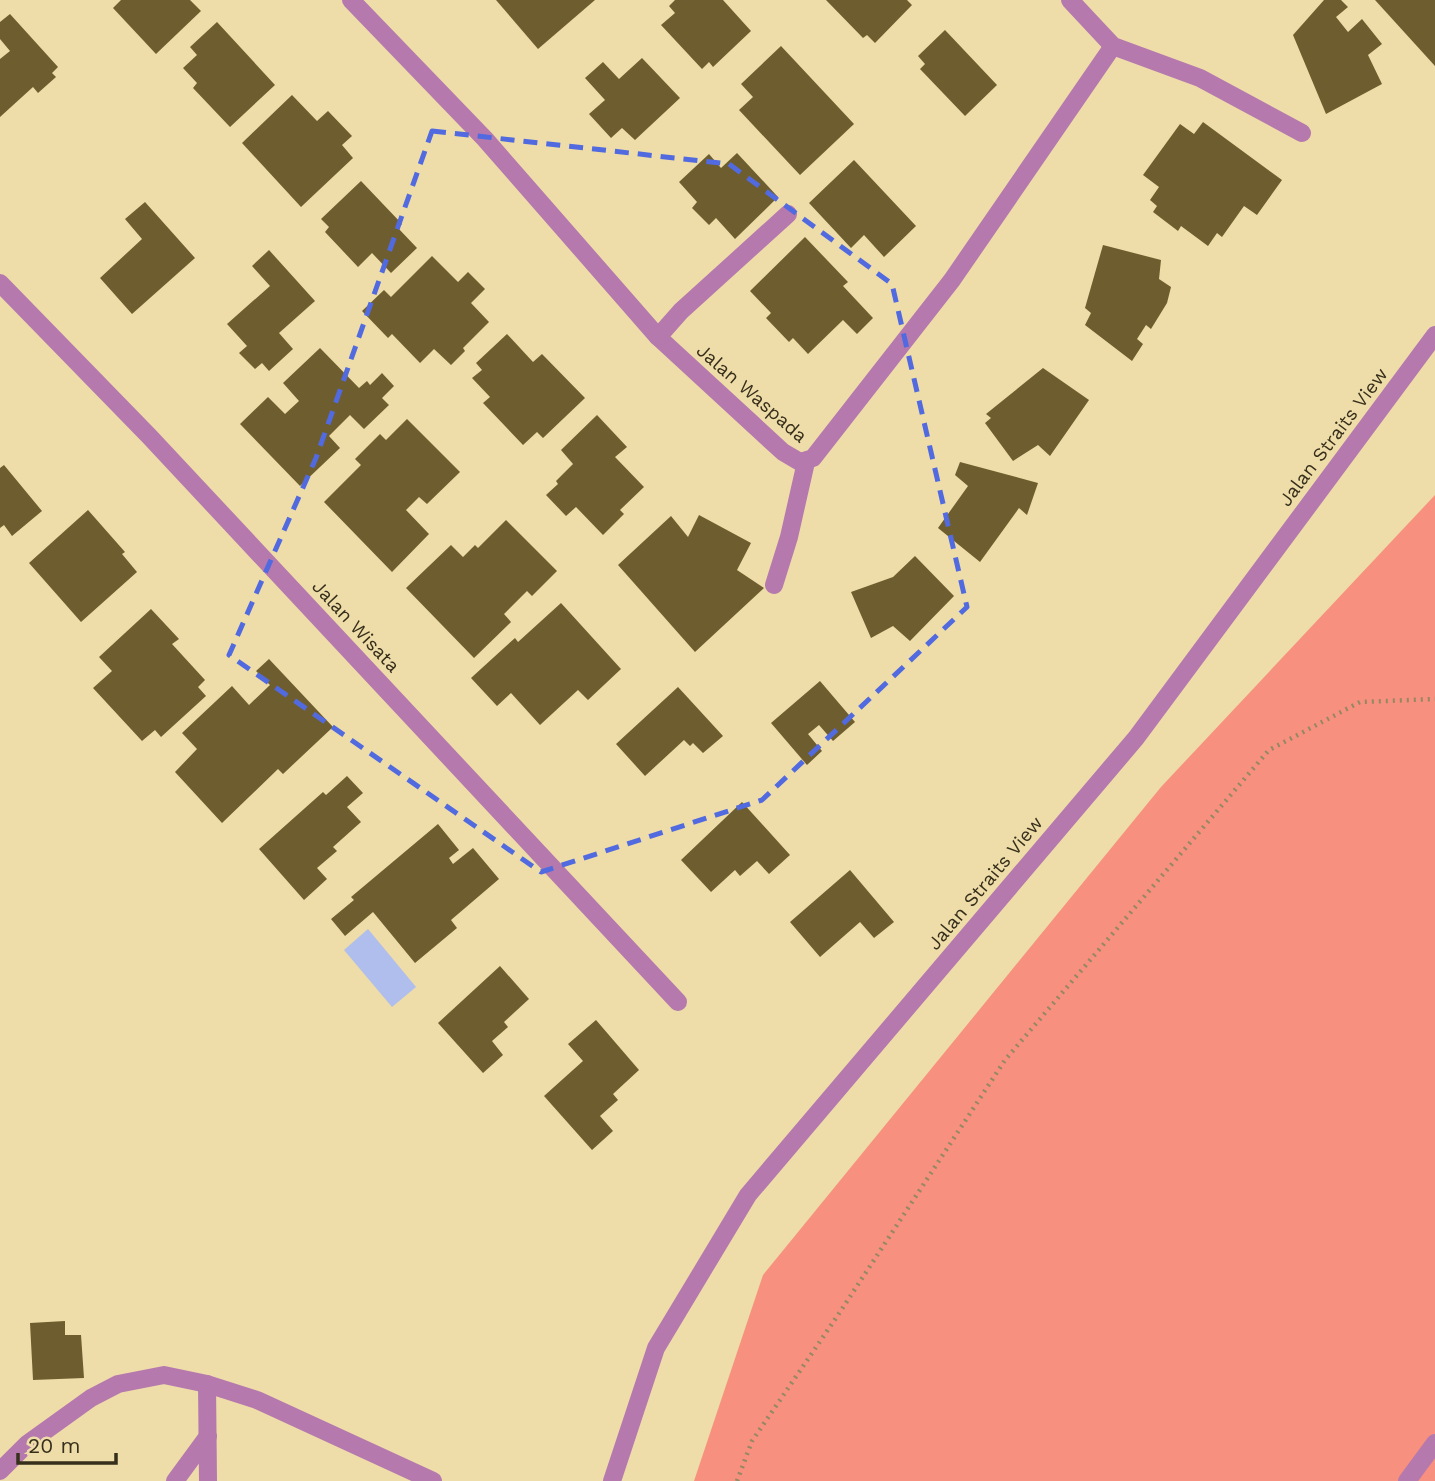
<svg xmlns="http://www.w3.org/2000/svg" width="1435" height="1481" font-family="'Work Sans',sans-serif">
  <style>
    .green { fill: #f7907e }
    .water { fill: #afbeec }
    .building { fill: #6e5e2f }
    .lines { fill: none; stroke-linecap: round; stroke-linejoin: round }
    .path { stroke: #958864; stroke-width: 4.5; stroke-dasharray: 2 5; stroke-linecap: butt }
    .minor { stroke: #b579ae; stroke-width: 18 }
    .marked { fill: none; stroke: #516adf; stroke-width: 5; stroke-dasharray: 14 9; stroke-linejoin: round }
    .labels { text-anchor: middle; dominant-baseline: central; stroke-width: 7; stroke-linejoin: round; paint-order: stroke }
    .street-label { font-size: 19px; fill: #362f1b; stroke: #eedca9 }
  </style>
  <rect width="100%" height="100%" fill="#eedca9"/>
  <path class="green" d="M1435,495V1481H694L763,1275L1161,787Z"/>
  <path class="water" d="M368,929L416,987L392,1007L344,950Z"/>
  <g class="building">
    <path d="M121,0H190L201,11L156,54L113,8Z"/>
    <path d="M496,0H595L538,49Z"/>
    <path d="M675,0H723L751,31L713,67L709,62L702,69L661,25L675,13L669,6Z"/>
    <path d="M826,0H907L912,5L875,43L867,35L863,38Z"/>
    <path d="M1324,0H1341L1348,7L1336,17L1348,32L1362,19L1382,44L1368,55L1382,84L1326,114L1293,35Z"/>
    <path d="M1375,0H1435V66Z"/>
    <path d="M10,14L58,67L52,73L56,77L38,93L33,87L0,117V59L10,51L0,39V22Z"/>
    <path d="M217,22L275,85L230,127L193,88L197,83L183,68L197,55L190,47Z"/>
    <path d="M945,30L997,85L965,116L920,69L925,64L918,56Z"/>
    <path d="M781,46L854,124L800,175L739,110L753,97L741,84Z"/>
    <path d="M642,58L680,98L635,140L622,128L611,138L589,114L605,100L585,78L603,62L619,79Z"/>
    <path d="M292,95L317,121L328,111L352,136L342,145L353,158L301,207L242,143Z"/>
    <path d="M1203,122L1282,180L1257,215L1244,206L1222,237L1217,233L1208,246L1181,226L1178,231L1153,212L1157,206L1150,200L1159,187L1143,175L1180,124L1194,134Z"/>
    <path d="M737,153L778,197L735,239L716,218L709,225L692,208L697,202L679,182L709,154L721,168Z"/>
    <path d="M854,160L916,226L884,257L864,235L851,248L809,203Z"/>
    <path d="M361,181L402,224L398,228L417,248L391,273L372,253L358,267L325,232L329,227L321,219Z"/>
    <path d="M145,202L195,258L132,314L100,278L142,239L125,219Z"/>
    <path d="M805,237L848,282L843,286L873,318L857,334L843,320L808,354L793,338L789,342L766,318L771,313L750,291Z"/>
    <path d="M1103,245L1161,260L1159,279L1171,287L1167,303L1151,329L1146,325L1137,339L1143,344L1132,361L1085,325L1091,313L1085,308Z"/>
    <path d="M269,250L315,301L279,333L293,349L269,371L262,363L255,369L239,353L247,346L227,324L270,286L252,266Z"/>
    <path d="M432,256L458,282L468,272L485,289L471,303L489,322L463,348L465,351L451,365L434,349L420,363L392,334L388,338L362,311L384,290L391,297Z"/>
    <path d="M507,334L533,362L542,354L585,398L543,438L537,432L523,445L483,403L490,397L472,378L482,370L476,363Z"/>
    <path d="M320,348L359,388L367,381L370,385L382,373L394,386L382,398L389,405L364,429L350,415L329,436L340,448L300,486L240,424L268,397L285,414L299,401L283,383Z"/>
    <path d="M1043,368L1089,400L1050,456L1038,445L1013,461L985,423L991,418L986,414Z"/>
    <path d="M597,415L627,447L615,457L644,487L620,510L624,514L603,535L576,507L566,516L546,495L558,484L556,481L573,464L561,450Z"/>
    <path d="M407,419L460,472L427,504L419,497L406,510L429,534L392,572L324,502L361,465L355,459L380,434L386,440Z"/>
    <path d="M960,462L1038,483L1027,515L1019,508L980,562L938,528L968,486L955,475Z"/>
    <path d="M4,465L42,511L12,536L4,525L0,528V468Z"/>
    <path d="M88,510L125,552L122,554L137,572L81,622L29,563Z"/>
    <path d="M699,515L751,543L737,570L764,588L695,652L618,565L671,516L688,537Z"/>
    <path d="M506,520L557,571L532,596L527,591L504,614L511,622L474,658L406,588L451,545L463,557L475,545L478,548Z"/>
    <path d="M915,556L954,596L910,641L893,626L871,638L851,592L893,577Z"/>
    <path d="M561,603L621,669L588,700L578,690L540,725L511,693L497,706L471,678L515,638L518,642Z"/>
    <path d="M151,609L179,639L172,644L205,680L198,687L206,696L161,737L155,730L142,741L93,688L112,671L99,657Z"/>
    <path d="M269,659L333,727L283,774L278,769L222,823L175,772L197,749L182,733L232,686L249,705L270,685L256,671Z"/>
    <path d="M820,681L855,722L833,741L819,725L808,734L822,751L807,765L771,723Z"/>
    <path d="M678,687L723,736L703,753L693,743L690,746L684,740L645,776L616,744Z"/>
    <path d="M347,776L363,793L347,807L361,822L333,847L337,851L317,868L327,879L304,900L259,849L323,792L326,795Z"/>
    <path d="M742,802L790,855L769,874L757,861L740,876L735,870L711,892L681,860Z"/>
    <path d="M438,824L459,850L449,858L453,864L473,848L499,879L451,920L457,928L415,963L373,912L345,936L331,919L354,900L351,897Z"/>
    <path d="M850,870L894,922L874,938L860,922L820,957L790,922Z"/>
    <path d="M500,966L529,999L504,1022L508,1027L492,1041L503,1055L483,1073L438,1023Z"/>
    <path d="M596,1020L639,1070L613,1094L618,1100L600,1116L613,1131L592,1150L544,1096L583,1061L568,1044Z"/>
    <path d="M65,1321V1335H81L84,1378L33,1380L30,1323Z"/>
  </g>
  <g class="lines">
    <path class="path" d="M737,1481L752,1441L838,1315L1005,1060L1269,750L1360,702L1435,699"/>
    <g class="minor">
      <path d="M351,0L485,139L658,337L783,452L800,462L813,458L952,280L1113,46"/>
      <path d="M1070,0L1113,46L1200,78L1302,133"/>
      <path d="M0,283L149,436L678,1002"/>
      <path d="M658,337L681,311L788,214"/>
      <path d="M774,585L789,537L806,462"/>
      <path d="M207,1384L208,1481"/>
      <path d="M0,1471L27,1444L91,1398L118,1384L164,1375L207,1384L257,1400L433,1481"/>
      <path d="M175,1481L208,1436"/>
      <path d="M612,1481L656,1348L748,1195L1136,738L1435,335"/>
      <path d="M1407,1481L1435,1443"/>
    </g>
  </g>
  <path class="marked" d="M432,131L729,164L892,284L967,607L762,800L541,872L229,655L316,458Z"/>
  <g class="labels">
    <g class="street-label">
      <text transform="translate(752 393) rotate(41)">Jalan Waspada</text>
      <text transform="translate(1333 437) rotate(-53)">Jalan Straits View</text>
      <text transform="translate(356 626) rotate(47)">Jalan Wisata</text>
      <text transform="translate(985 883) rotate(-50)">Jalan Straits View</text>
    </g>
  </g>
  <path d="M18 1453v10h98v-10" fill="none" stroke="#362f1b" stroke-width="3.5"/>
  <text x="28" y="1453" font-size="21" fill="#362f1b" stroke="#eedca9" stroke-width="5" paint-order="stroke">20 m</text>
</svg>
